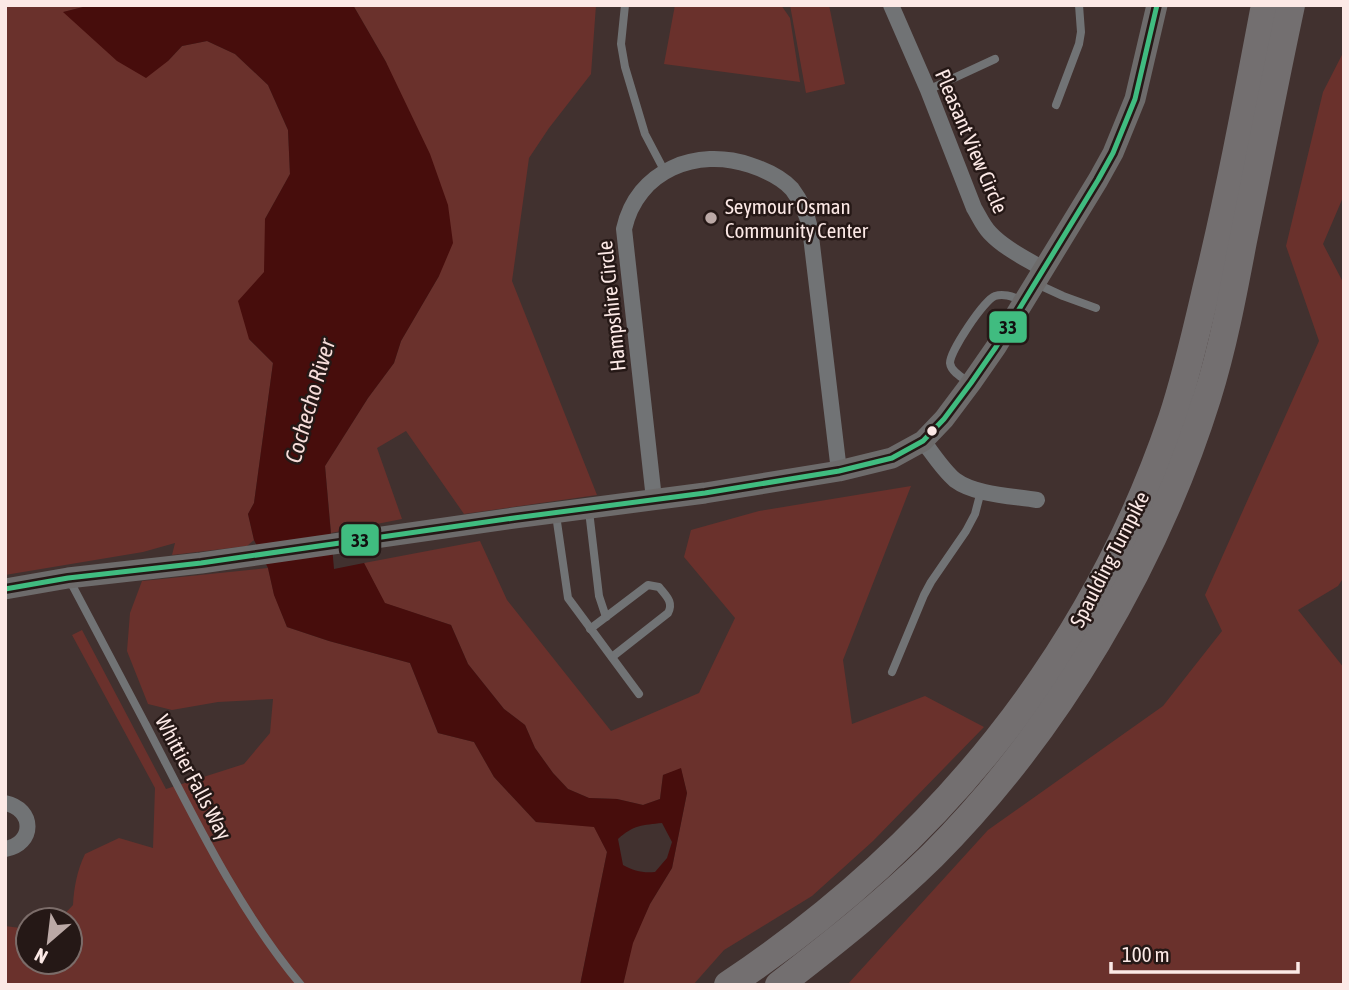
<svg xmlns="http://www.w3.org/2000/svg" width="1349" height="990" font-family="'Asap Condensed',sans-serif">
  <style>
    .green { fill: #6a312c }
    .water { fill: #470d0c; fill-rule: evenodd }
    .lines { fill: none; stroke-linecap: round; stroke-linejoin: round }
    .lane { stroke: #717375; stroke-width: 8 }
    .street { stroke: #717375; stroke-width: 16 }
    .secondary { stroke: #6d6b6b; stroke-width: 21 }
    .highway { stroke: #736f70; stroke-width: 28 }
    .bus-1-casing { stroke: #251816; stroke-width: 10 }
    .bus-1 { stroke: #40bc80; stroke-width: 5 }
    .poi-dot { fill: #bba9a6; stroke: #251816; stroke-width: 2.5 }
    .bus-dot { fill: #fce9e6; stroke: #251816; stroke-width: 2.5 }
    .labels { text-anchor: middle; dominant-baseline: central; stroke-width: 5; stroke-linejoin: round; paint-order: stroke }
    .street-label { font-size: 21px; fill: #fce9e6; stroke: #251816 }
    .poi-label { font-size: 21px; fill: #fce9e6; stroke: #251816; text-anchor: start }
    .water-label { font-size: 23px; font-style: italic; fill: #f7ddda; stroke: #251816 }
    .line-badge { stroke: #251816; stroke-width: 2.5 }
    .pale-badge-label { font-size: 19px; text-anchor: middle; font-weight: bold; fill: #111 }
  </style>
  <rect width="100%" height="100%" fill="#41312f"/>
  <g class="green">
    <path d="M5,5H91L64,12L168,61L182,46L207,41L235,54L268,85L288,130L290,174L265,219V272L249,339L273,363L254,503L248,514L254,540L247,546L172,555L175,543L143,552L5,575Z"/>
    <path d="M353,5H596L591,74L549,128L529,158L512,281L597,495L464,514L406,431L377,448L402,519L331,533L325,466L368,398L394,363L401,341L439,276L386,62Z"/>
    <path d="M675,5H781L790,18L800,82L664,64Z"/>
    <path d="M790,5H829L845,84L806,93Z"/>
    <path d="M1344,51V195L1323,244L1344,284V577L1338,586L1298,610L1344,668V985H847L988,830L1163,706L1222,631L1205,595L1319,341L1286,246L1323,92Z"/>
    <path d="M911,486L843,660L852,724L925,696L984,727L873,841L812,896L724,950L693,985H623L632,943L650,904L672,868L687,793L681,769L663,775L660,799L643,805L617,799L589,798L568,789L553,773L535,748L525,725L504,709L468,664L451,625L384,603L364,563L480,541L507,600L611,731L699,693L735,618L684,557L691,530L759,511Z"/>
    <path d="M268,568L274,594L287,627L329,641L410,663L438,733L474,742L494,777L536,822L594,826L607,852L580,985H5V926L28,929V962H70V920H59L73,905C74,887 77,871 85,854L119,838L153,848L155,788L72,635L82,630L166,789L244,764L270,733L273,699L218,702L172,710L148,704L127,651L130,613L142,581Z"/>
  </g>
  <path class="water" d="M91,5H353L386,62L430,154L448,205L453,243L439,276L401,341L394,363L368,398L325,466L334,569L364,563L385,603L451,625L468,664L504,709L525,725L535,748L553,773L568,789L589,798L617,799L643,805L660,799L663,775L681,768L687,793L672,868L650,904L633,943L623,985H580L607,852L594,827L536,822L494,777L474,742L438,733L410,663L329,641L287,627L274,595L268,568L254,540L248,514L254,503L273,363L249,339L238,301L264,272L265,219L290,174L288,130L268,85L235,54L207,41L182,46L168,61L146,78L117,61L63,12ZM662,823L672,842L667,858L655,872C642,873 634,871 623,865L618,839C633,825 643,825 662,823Z"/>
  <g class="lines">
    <g class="lane">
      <path d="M625,5L621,44L625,67L645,134L665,172"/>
      <path d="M928,90L995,59"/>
      <path d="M1056,105L1079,44L1081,32L1079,5"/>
      <path d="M1037,284L1063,296L1096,308"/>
      <path d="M969,382C963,378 951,372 950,363C950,351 984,300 995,296C1004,293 1013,297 1021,300"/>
      <path d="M589,511L599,596L606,617"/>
      <path d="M556,515L568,598L639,694"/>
      <path d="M70,581C95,629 120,676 145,723C192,813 236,907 301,985"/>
      <path d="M590,629L648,585L659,587C666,596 674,602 668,613L612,657"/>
      <path d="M892,672L924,595L931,582L966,531L975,514L981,491"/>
    </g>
    <g class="street">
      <path d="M891,5L928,90L974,208C979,216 983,226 990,233C1004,248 1025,258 1043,269"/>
      <path d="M923,441C933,454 943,470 955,480C975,495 1013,496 1037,500"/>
      <path d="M654,499L624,229C637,170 697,147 750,165C765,170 781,177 792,189C801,201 807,214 810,228L839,471"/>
      <path d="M5,803C35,809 35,844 5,849"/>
    </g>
    <path class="secondary" d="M5,589L68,578L201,563L514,518L705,493L839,471L892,458L923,441L944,419L971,383L996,347L1098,180L1113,153L1135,99L1157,5"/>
    <g class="highway">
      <path d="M728,985C936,846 1091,657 1172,419C1186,377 1196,333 1206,290C1229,196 1247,100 1265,5"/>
      <path d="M779,985C832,944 884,903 932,856C1056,732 1155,564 1207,398C1223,347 1233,294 1243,241C1259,163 1274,84 1291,5"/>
    </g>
    <defs>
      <path id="bus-1" d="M5,589L68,578L201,563L514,518L705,493L839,471L892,458L923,441L944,419L971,383L996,347L1098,180L1113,153L1135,99L1157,5"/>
    </defs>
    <use href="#bus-1" class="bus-1-casing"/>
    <use href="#bus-1" class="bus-1"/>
  </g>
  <circle class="poi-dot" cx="711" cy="218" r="7"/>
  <circle class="bus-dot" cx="932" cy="431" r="6"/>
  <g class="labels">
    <g class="street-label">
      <text transform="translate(972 141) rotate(67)">Pleasant View Circle</text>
      <text transform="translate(611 306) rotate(-96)">Hampshire Circle</text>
      <text transform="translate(1109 559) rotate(-63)">Spaulding Turnpike</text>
      <text transform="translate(194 777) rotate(62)">Whittier Falls Way</text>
    </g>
    <g class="poi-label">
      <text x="725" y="206">Seymour Osman<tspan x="725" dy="24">Community Center</tspan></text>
    </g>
    <g class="water-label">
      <text transform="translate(310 401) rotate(-74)">Cochecho River</text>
    </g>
  </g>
  <g class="line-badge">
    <rect x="988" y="310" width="40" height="34" rx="7" fill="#40bc80"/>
    <rect x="340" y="523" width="40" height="34" rx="7" fill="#40bc80"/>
  </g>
  <g class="pale-badge-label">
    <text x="1008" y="334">33</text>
    <text x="360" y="547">33</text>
  </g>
  <rect width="1349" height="990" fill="none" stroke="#fce9e6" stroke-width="14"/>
  <g transform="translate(49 941) rotate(208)"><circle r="33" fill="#251816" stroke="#7b6c69" stroke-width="2"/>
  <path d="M0-5L12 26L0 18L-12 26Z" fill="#bba9a6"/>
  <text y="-10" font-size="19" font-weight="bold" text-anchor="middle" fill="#fce9e6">N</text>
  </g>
  <path d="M1111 962v10h187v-10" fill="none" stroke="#fce9e6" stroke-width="3.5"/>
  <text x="1122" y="962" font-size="21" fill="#fce9e6" stroke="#251816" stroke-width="5" paint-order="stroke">100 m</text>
</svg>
